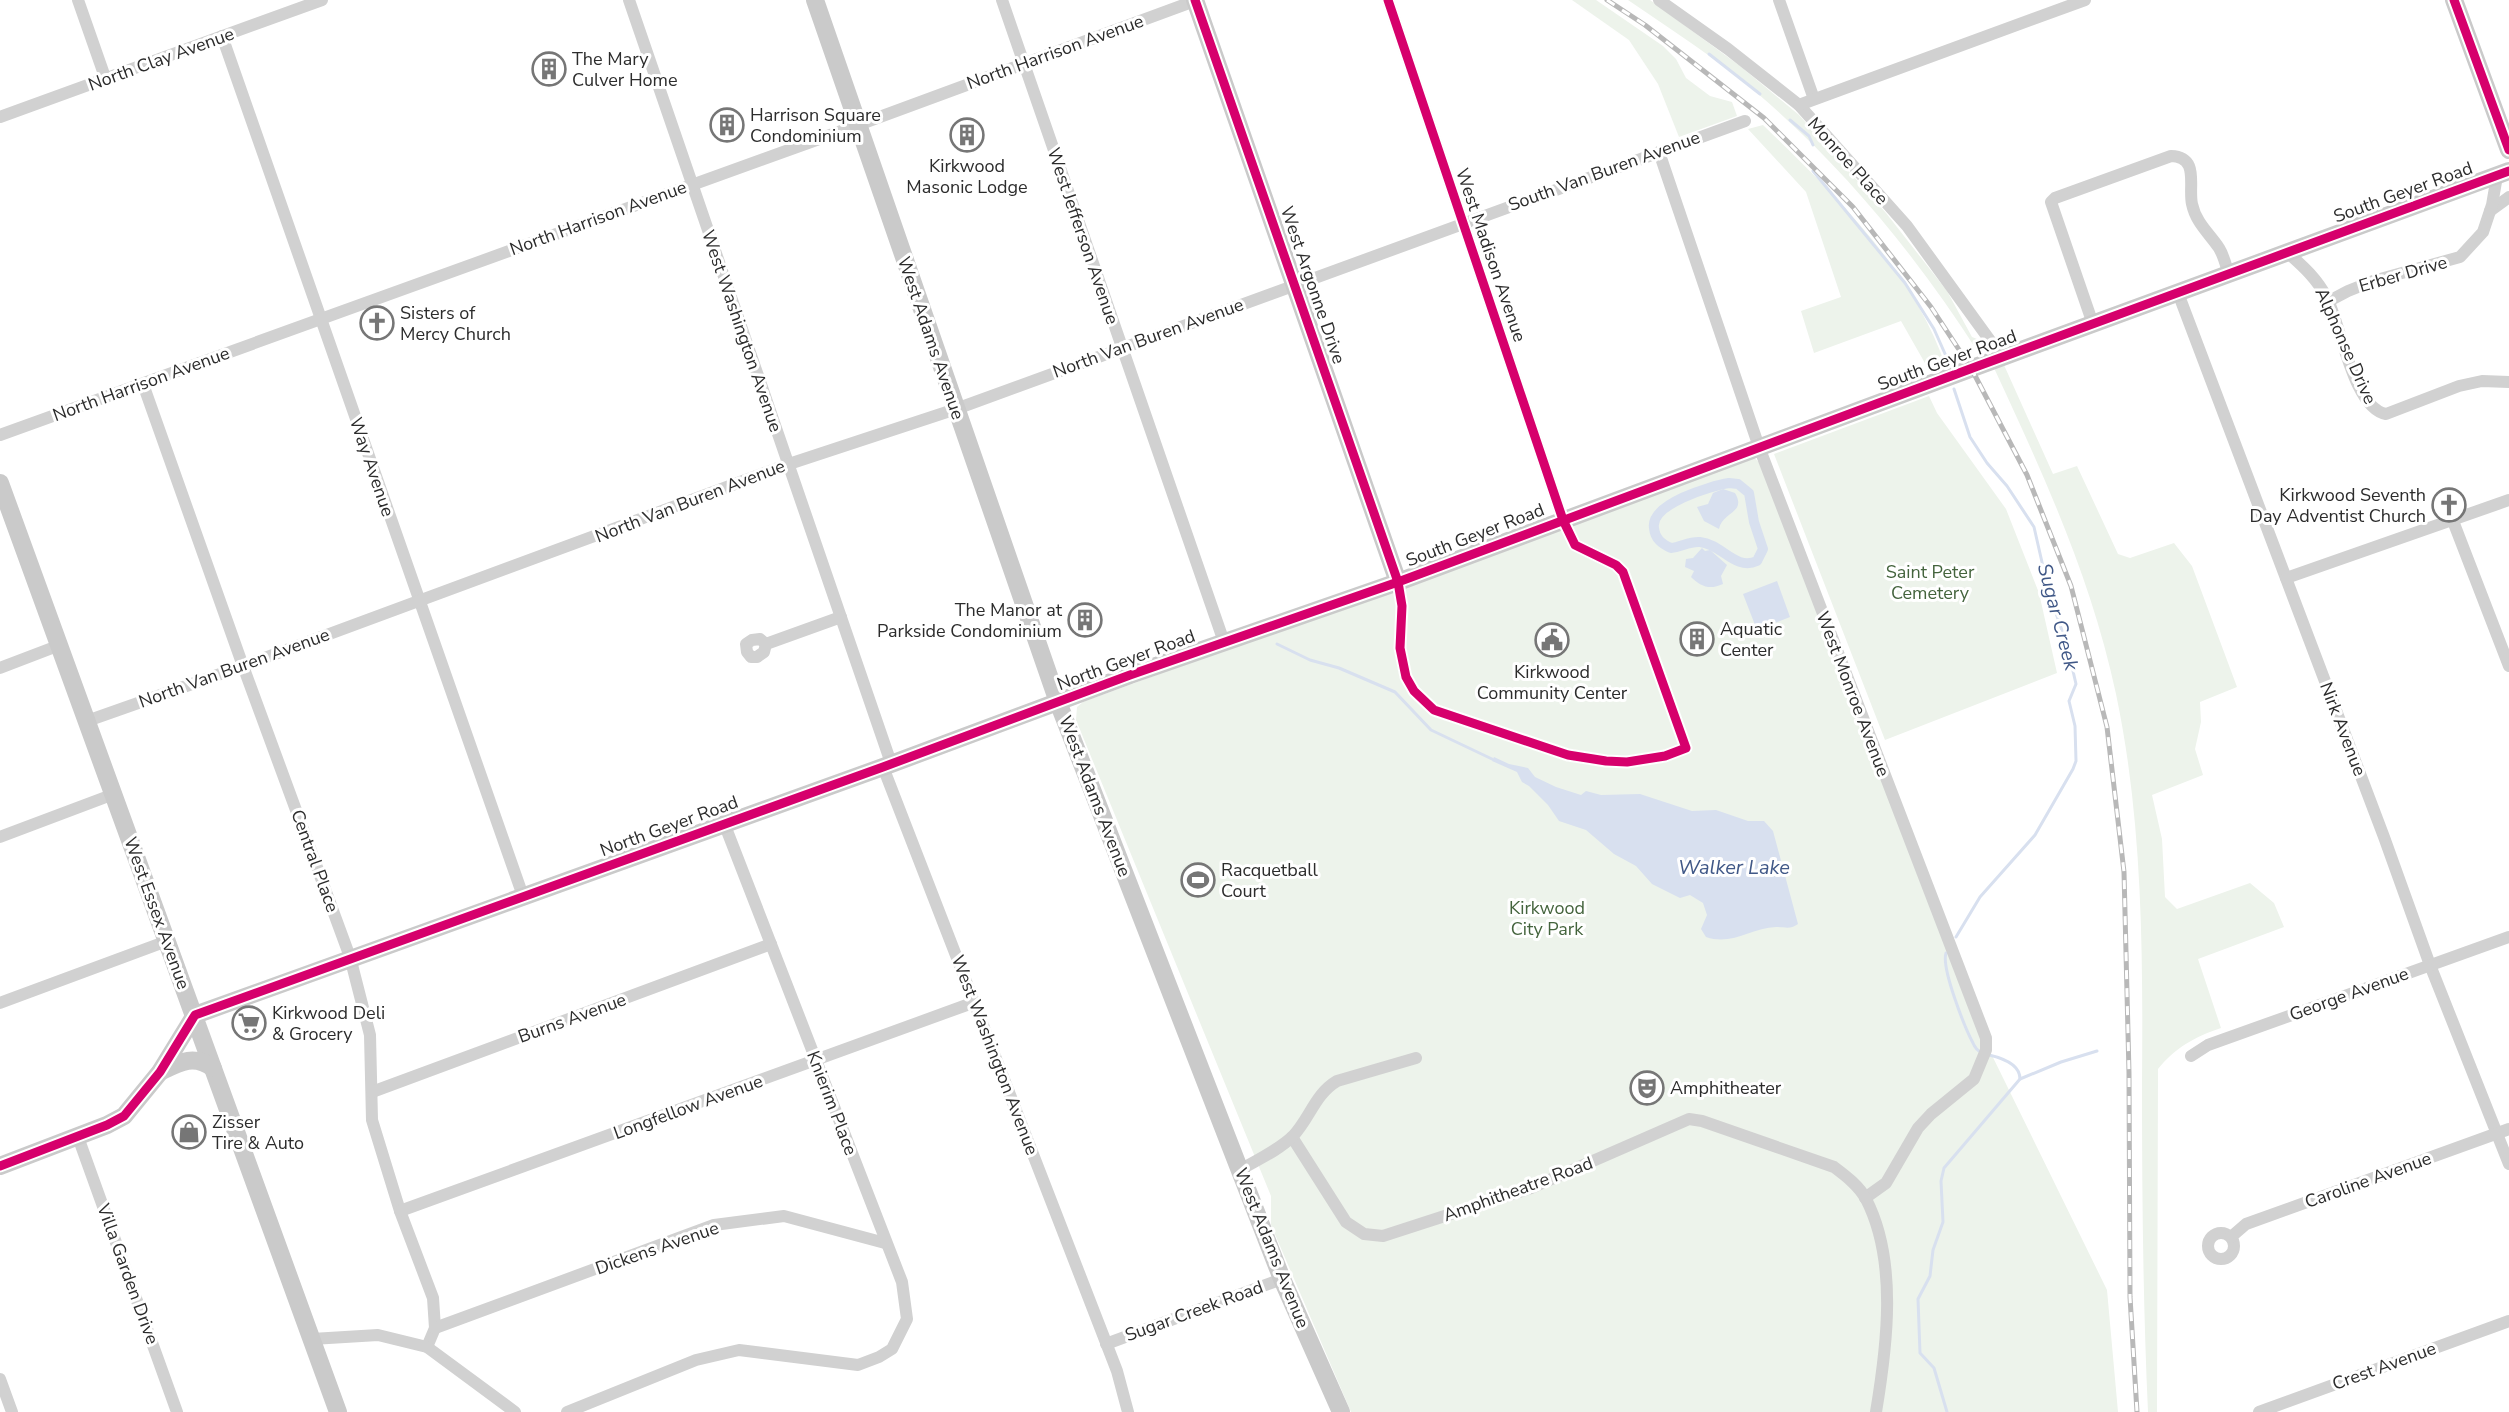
<svg xmlns="http://www.w3.org/2000/svg" width="2509" height="1412" font-family="'Nunito Sans',sans-serif">
  <style>
    .green { fill: #edf3eb }
    .water { fill: #d8e0ef }
    .lines { fill: none; stroke-linecap: round; stroke-linejoin: round }
    .stream { stroke: #d8e0ef; stroke-width: 3 }
    .canal { stroke: #d8e0ef; stroke-width: 10 }
    .street { stroke: #d1d1d1; stroke-width: 12 }
    .secondary { stroke: #cacaca; stroke-width: 18 }
    .rail-casing { stroke: #b8b8b8; stroke-width: 5 }
    .rail { stroke: #fff; stroke-width: 3; stroke-dasharray: 9; stroke-linecap: butt }
    .cycleway-casing { stroke: #fff; stroke-width: 13 }
    .cycleway { stroke: #d6006c; stroke-width: 9 }
    .labels { text-anchor: middle; dominant-baseline: central; stroke-width: 6; stroke-linejoin: round; paint-order: stroke }
    .street-label { font-size: 18px; fill: #2c2c2c; stroke: #fff }
    .poi-label { font-size: 18px; fill: #2c2c2c; stroke: #fff; text-anchor: start }
    .park-label { font-size: 18px; fill: #44643d; stroke: #fff }
    .water-label { font-size: 20px; font-style: italic; fill: #405887; stroke: #fff }
  </style>
  <rect width="100%" height="100%" fill="#fff"/>
  <g class="green">
    <path d="M1572,0H1596L1663,46L1676,59L1686,78L1710,96L1732,102L1737,116L1679,137L1658,84L1629,40Z"/>
    <path d="M1628,0H1650L1740,66L1799,115L1886,213L1947,291L1972,337L1982,341L1984,347L1978,352C1917,257 1844,167 1757,93C1717,59 1672,30 1628,0Z"/>
    <path d="M1763,125C1835,195 1913,270 1946,367L1930,372L1901,321L1814,353L1801,311L1841,297L1806,192L1748,129Z"/>
    <path d="M2004,365L2053,474L2077,466L2118,554L2130,558L2174,543L2192,566L2237,687L2200,702L2201,722L2195,749L2203,775L2152,795L2162,839L2165,897L2177,909L2250,883L2274,903L2284,927L2198,959L2221,1028C2194,1037 2175,1048 2158,1069L2157,1412H2148C2143,1303 2142,1194 2142,1085C2143,955 2143,822 2116,694C2091,577 2044,476 1994,368Z"/>
    <path d="M1929,396L1937,413L2006,509L2039,593L2057,673L1885,740L1774,454Z"/>
    <path d="M1753,457L1759,462L1981,1033L2107,1290L2118,1412H1351L1271,1225V1196L1076,720L1077,707L1083,702L1746,458Z"/>
  </g>
  <g class="water">
    <path d="M1723,489L1735,493C1747,513 1722,512 1719,529L1704,521L1697,507L1708,504L1713,493Z"/>
    <path d="M1702,548L1705,551L1710,550L1727,565L1721,576L1723,584C1710,590 1701,587 1691,577L1694,571L1685,567L1686,559L1693,558Z"/>
    <path d="M1777,581L1790,617L1757,630L1743,594Z"/>
    <path d="M1494,757L1509,764L1528,768L1535,777L1556,787L1581,795L1586,791L1601,795L1640,794L1692,811L1716,810L1748,821H1764L1773,831L1798,924C1790,930 1785,927 1776,927C1751,928 1732,946 1706,937L1701,929L1707,915L1703,903L1690,895L1680,898L1652,884L1636,866L1614,854L1586,830L1559,821L1548,805L1529,786L1522,782L1517,772L1492,761Z"/>
  </g>
  <g class="lines">
    <g class="stream">
      <path d="M1709,54L1760,94"/>
      <path d="M1790,120L1809,136L1813,145"/>
      <path d="M1813,171L1905,283L1934,329L1946,356"/>
      <path d="M1954,389L1970,437L1987,463L2007,486L2034,527L2049,593L2067,645L2076,684L2069,701L2075,726L2076,761L2073,769L2035,835L1980,897L1956,937"/>
      <path d="M1277,644L1310,660L1339,668L1395,692L1431,730L1492,759"/>
      <path d="M1946,953C1941,968 1965,1028 1973,1043C1975,1048 1978,1051 1982,1053"/>
      <path d="M1989,1055C2002,1058 2020,1064 2020,1079"/>
      <path d="M1947,1412L1934,1368L1920,1353L1918,1299L1930,1276L1933,1250L1943,1222L1941,1181L1944,1168L2020,1079L2061,1062L2097,1051"/>
    </g>
    <path class="canal" d="M1729,483L1738,484L1749,493L1754,522L1763,549L1757,561C1735,571 1722,544 1700,542C1690,541 1681,547 1671,548C1662,544 1655,539 1654,528C1650,504 1710,486 1729,483Z"/>
    <g class="street">
      <path d="M78,0L106,80"/>
      <path d="M629,0L891,763"/>
      <path d="M1002,0L1224,642"/>
      <path d="M1388,0L1563,520L1575,545L1616,565L1623,572L1686,748L1665,756L1627,762L1606,761L1568,755L1434,710L1414,691L1406,677L1400,648L1402,606L1398,582"/>
      <path d="M1659,0L1728,49L1799,105L1907,226L2002,357"/>
      <path d="M1779,0L1814,99"/>
      <path d="M222,36L523,896"/>
      <path d="M1799,105L2085,0"/>
      <path d="M0,117L322,0"/>
      <path d="M1659,152L1759,447L1986,1038V1050L1974,1079L1931,1114L1918,1128L1886,1183L1865,1198"/>
      <path d="M2490,211L2509,197"/>
      <path d="M2288,253C2304,267 2317,279 2327,298C2341,325 2353,408 2386,414L2459,386L2482,381L2509,382"/>
      <path d="M2178,293L2384,837L2430,965L2509,1164"/>
      <path d="M2329,301L2348,291L2373,281L2460,257L2483,232L2492,205L2497,176"/>
      <path d="M2093,324L2051,202L2055,198L2171,156C2200,157 2188,186 2192,204C2196,223 2209,233 2219,248C2224,256 2226,266 2229,275"/>
      <path d="M143,384L243,666L350,957L370,1035L372,1120L400,1211L433,1298L435,1328L427,1347"/>
      <path d="M0,435L858,125L1197,0"/>
      <path d="M2453,521L2509,666"/>
      <path d="M2286,578L2509,500"/>
      <path d="M766,644L764,652L757,657H751L747,652L746,644L752,640L760,639L766,644L841,617"/>
      <path d="M0,668L60,645"/>
      <path d="M87,721L243,666L789,464L956,409L1745,121"/>
      <path d="M883,767L1117,1371L1128,1412"/>
      <path d="M0,837L114,794"/>
      <path d="M0,1003L167,941"/>
      <path d="M2191,1056L2208,1045L2509,937"/>
      <path d="M372,1092L771,944"/>
      <path d="M78,1137L177,1412"/>
      <path d="M1292,1137L1346,1222L1364,1234L1383,1236L1531,1188L1689,1119L1702,1121L1834,1167C1846,1176 1859,1186 1866,1199C1898,1261 1887,1346 1876,1412"/>
      <path d="M1240,1170C1257,1160 1279,1150 1293,1136C1310,1118 1315,1094 1337,1081L1416,1058"/>
      <path d="M400,1211L975,1002"/>
      <circle cx="2221" cy="1246" r="13"/>
      <path d="M2231,1237L2246,1224L2509,1129"/>
      <path d="M435,1328L714,1225L784,1216L885,1243"/>
      <path d="M312,1339L378,1335L427,1347L515,1412"/>
      <path d="M1106,1344L1282,1279"/>
      <path d="M0,1379L12,1412"/>
      <path d="M567,1412L696,1360L739,1350L858,1365L879,1357L892,1349L907,1319L902,1282L724,823"/>
      <path d="M2259,1412L2509,1321"/>
    </g>
    <g class="secondary">
      <path d="M815,0L1058,702L1282,1279L1341,1412"/>
      <path d="M1195,0L1398,582"/>
      <path d="M2454,0L2509,150"/>
      <path d="M0,483L338,1412"/>
      <path d="M160,1072C180,1062 194,1054 213,1068"/>
      <path d="M0,1166L107,1125L124,1116L160,1072L195,1015L883,767L1130,675L1398,582L1978,366L2509,171"/>
    </g>
    <defs>
      <path id="rail" d="M1607,0L1645,25L1764,118L1853,207L1931,307L1971,368L2027,475L2071,586L2107,727L2124,872L2129,1073L2130,1297L2137,1412"/>
    </defs>
    <use href="#rail" class="rail-casing"/>
    <use href="#rail" class="rail"/>
    <defs>
      <g id="cycleway">
        <path d="M1195,0L1398,582L1402,606L1400,648L1406,677L1414,691L1434,710L1568,755L1606,761L1627,762L1665,756L1686,748L1623,572L1616,565L1575,545L1563,520L1388,0"/>
        <path d="M2454,0L2509,150"/>
        <path d="M0,1166L107,1125L124,1116L160,1072L195,1015L883,767L1130,675L1398,582L1978,366L2509,171"/>
      </g>
    </defs>
    <use href="#cycleway" class="cycleway-casing"/>
    <use href="#cycleway" class="cycleway"/>
  </g>
  <defs>
    <symbol id="building-ring" viewBox="-11 -11 22 22"><circle r="9.5" fill="#fff" stroke="#767676" stroke-width="1.5"/><path d="M-4-6H4V6H1V3H-1V6H-4ZM-2.5-4.3h1.7v1.8h-1.7ZM.8-4.3h1.7v1.8H.8ZM-2.5-1h1.7V.8h-1.7ZM.8-1h1.7V.8H.8Z" fill="#767676"/></symbol>
    <symbol id="church-ring" viewBox="-11 -11 22 22"><circle r="9.5" fill="#fff" stroke="#767676" stroke-width="1.5"/><path d="M-1.2-6h2.4v3.5h3.3v2.4h-3.3V6h-2.4V-.1h-3.3v-2.4h3.3Z" fill="#767676"/></symbol>
    <symbol id="civic-ring" viewBox="-11 -11 22 22"><circle r="9.5" fill="#fff" stroke="#767676" stroke-width="1.5"/><path d="M-.6-6.5H3V-4.5H.6V-3L4-1V1h2V6H-6V1h2V-1L-.6-3ZM-1.2 2.5V6h2.4V2.5Z" fill="#767676"/></symbol>
    <symbol id="stadium-ring" viewBox="-11 -11 22 22"><circle r="9.5" fill="#fff" stroke="#767676" stroke-width="1.5"/><path d="M0-5a6.5 5 0 1 0 0 10a6.5 5 0 1 0 0-10ZM-3.5-1.8h7v3.6h-7Z" fill="#767676"/></symbol>
    <symbol id="supermarket-ring" viewBox="-11 -11 22 22"><circle r="9.5" fill="#fff" stroke="#767676" stroke-width="1.5"/><path d="M-6-5.5h2.5l.6 2H6L4.5 2H-2.5L-4.4-4H-6ZM-1.5 3.2a1.3 1.3 0 1 0 .1 0ZM3 3.2a1.3 1.3 0 1 0 .1 0Z" fill="#767676"/></symbol>
    <symbol id="theatre-ring" viewBox="-11 -11 22 22"><circle r="9.5" fill="#fff" stroke="#767676" stroke-width="1.5"/><path d="M-5-5.5Q0-4 5-5.5V0Q5 5 0 6Q-5 5-5 0ZM-3.3-2.5H-1v1.5H-3.3ZM1-2.5H3.3v1.5H1ZM-2.8 1Q0 5.5 2.8 1Z" fill="#767676"/></symbol>
    <symbol id="shop-ring" viewBox="-11 -11 22 22"><circle r="9.5" fill="#fff" stroke="#767676" stroke-width="1.5"/><path d="M-5-2.5h2.3a2.7 3.5 0 0 1 5.4 0H5L5.5 6h-11ZM-1.5-2.5h3a1.5 2.3 0 0 0-3 0Z" fill="#767676"/></symbol>
  </defs>
  <g fill-rule="evenodd">
    <use href="#building-ring" x="530" y="50" width="38" height="38"/>
    <use href="#building-ring" x="708" y="106" width="38" height="38"/>
    <use href="#building-ring" x="948" y="116" width="38" height="38"/>
    <use href="#church-ring" x="358" y="304" width="38" height="38"/>
    <use href="#church-ring" x="2430" y="486" width="38" height="38"/>
    <use href="#building-ring" x="1066" y="601" width="38" height="38"/>
    <use href="#building-ring" x="1678" y="620" width="38" height="38"/>
    <use href="#civic-ring" x="1533" y="621" width="38" height="38"/>
    <use href="#stadium-ring" x="1179" y="861" width="38" height="38"/>
    <use href="#supermarket-ring" x="230" y="1004" width="38" height="38"/>
    <use href="#theatre-ring" x="1628" y="1069" width="38" height="38"/>
    <use href="#shop-ring" x="170" y="1113" width="38" height="38"/>
  </g>
  <g class="labels">
    <g class="street-label">
      <text transform="translate(1055 52) rotate(-20)">North Harrison Avenue</text>
      <text transform="translate(161 59) rotate(-20)">North Clay Avenue</text>
      <text transform="translate(1848 161) rotate(48)">Monroe Place</text>
      <text transform="translate(1604 171) rotate(-20)">South Van Buren Avenue</text>
      <text transform="translate(2403 192) rotate(-20)">South Geyer Road</text>
      <text transform="translate(598 218) rotate(-20)">North Harrison Avenue</text>
      <text transform="translate(1083 236) rotate(71)">West Jefferson Avenue</text>
      <text transform="translate(1491 255) rotate(71)">West Madison Avenue</text>
      <text transform="translate(2403 274) rotate(-16)">Erber Drive</text>
      <text transform="translate(1313 285) rotate(71)">West Argonne Drive</text>
      <text transform="translate(742 331) rotate(71)">West Washington Avenue</text>
      <text transform="translate(931 338) rotate(71)">West Adams Avenue</text>
      <text transform="translate(1148 338) rotate(-20)">North Van Buren Avenue</text>
      <text transform="translate(2346 346) rotate(66)">Alphonse Drive</text>
      <text transform="translate(1947 360) rotate(-20)">South Geyer Road</text>
      <text transform="translate(141 384) rotate(-20)">North Harrison Avenue</text>
      <text transform="translate(372 467) rotate(71)">Way Avenue</text>
      <text transform="translate(690 501) rotate(-21)">North Van Buren Avenue</text>
      <text transform="translate(1475 535) rotate(-21)">South Geyer Road</text>
      <text transform="translate(1126 660) rotate(-20)">North Geyer Road</text>
      <text transform="translate(234 668) rotate(-20)">North Van Buren Avenue</text>
      <text transform="translate(1853 694) rotate(69)">West Monroe Avenue</text>
      <text transform="translate(2343 729) rotate(69)">Nirk Avenue</text>
      <text transform="translate(1095 796) rotate(69)">West Adams Avenue</text>
      <text transform="translate(669 826) rotate(-20)">North Geyer Road</text>
      <text transform="translate(315 861) rotate(70)">Central Place</text>
      <text transform="translate(157 913) rotate(70)">West Essex Avenue</text>
      <text transform="translate(2349 994) rotate(-20)">George Avenue</text>
      <text transform="translate(572 1018) rotate(-20)">Burns Avenue</text>
      <text transform="translate(995 1055) rotate(69)">West Washington Avenue</text>
      <text transform="translate(832 1103) rotate(69)">Knierim Place</text>
      <text transform="translate(688 1107) rotate(-20)">Longfellow Avenue</text>
      <text transform="translate(2368 1180) rotate(-20)">Caroline Avenue</text>
      <text transform="translate(1518 1189) rotate(-20)">Amphitheatre Road</text>
      <text transform="translate(657 1248) rotate(-19)">Dickens Avenue</text>
      <text transform="translate(1272 1248) rotate(68)">West Adams Avenue</text>
      <text transform="translate(128 1274) rotate(70)">Villa Garden Drive</text>
      <text transform="translate(1194 1311) rotate(-20)">Sugar Creek Road</text>
      <text transform="translate(2384 1366) rotate(-20)">Crest Avenue</text>
    </g>
    <g class="poi-label">
      <text x="572" y="59">The Mary<tspan x="572" dy="21">Culver Home</tspan></text>
      <text x="750" y="115">Harrison Square<tspan x="750" dy="21">Condominium</tspan></text>
      <text x="967" y="166" text-anchor="middle">Kirkwood<tspan x="967" dy="21">Masonic Lodge</tspan></text>
      <text x="400" y="313">Sisters of<tspan x="400" dy="21">Mercy Church</tspan></text>
      <text x="2426" y="495" text-anchor="end">Kirkwood Seventh<tspan x="2426" dy="21">Day Adventist Church</tspan></text>
      <text x="1062" y="610" text-anchor="end">The Manor at<tspan x="1062" dy="21">Parkside Condominium</tspan></text>
      <text x="1720" y="629">Aquatic<tspan x="1720" dy="21">Center</tspan></text>
      <text x="1552" y="672" text-anchor="middle">Kirkwood<tspan x="1552" dy="21">Community Center</tspan></text>
      <text x="1221" y="870">Racquetball<tspan x="1221" dy="21">Court</tspan></text>
      <text x="272" y="1013">Kirkwood Deli<tspan x="272" dy="21">&amp; Grocery</tspan></text>
      <text x="1670" y="1088">Amphitheater</text>
      <text x="212" y="1122">Zisser<tspan x="212" dy="21">Tire &amp; Auto</tspan></text>
    </g>
    <g class="park-label">
      <text x="1930" y="572">Saint Peter<tspan x="1930" dy="21">Cemetery</tspan></text>
      <text x="1547" y="908">Kirkwood<tspan x="1547" dy="21">City Park</tspan></text>
    </g>
    <g class="water-label">
      <text transform="translate(2058 617) rotate(75)">Sugar Creek</text>
      <text x="1734" y="867">Walker Lake</text>
    </g>
  </g>
</svg>
